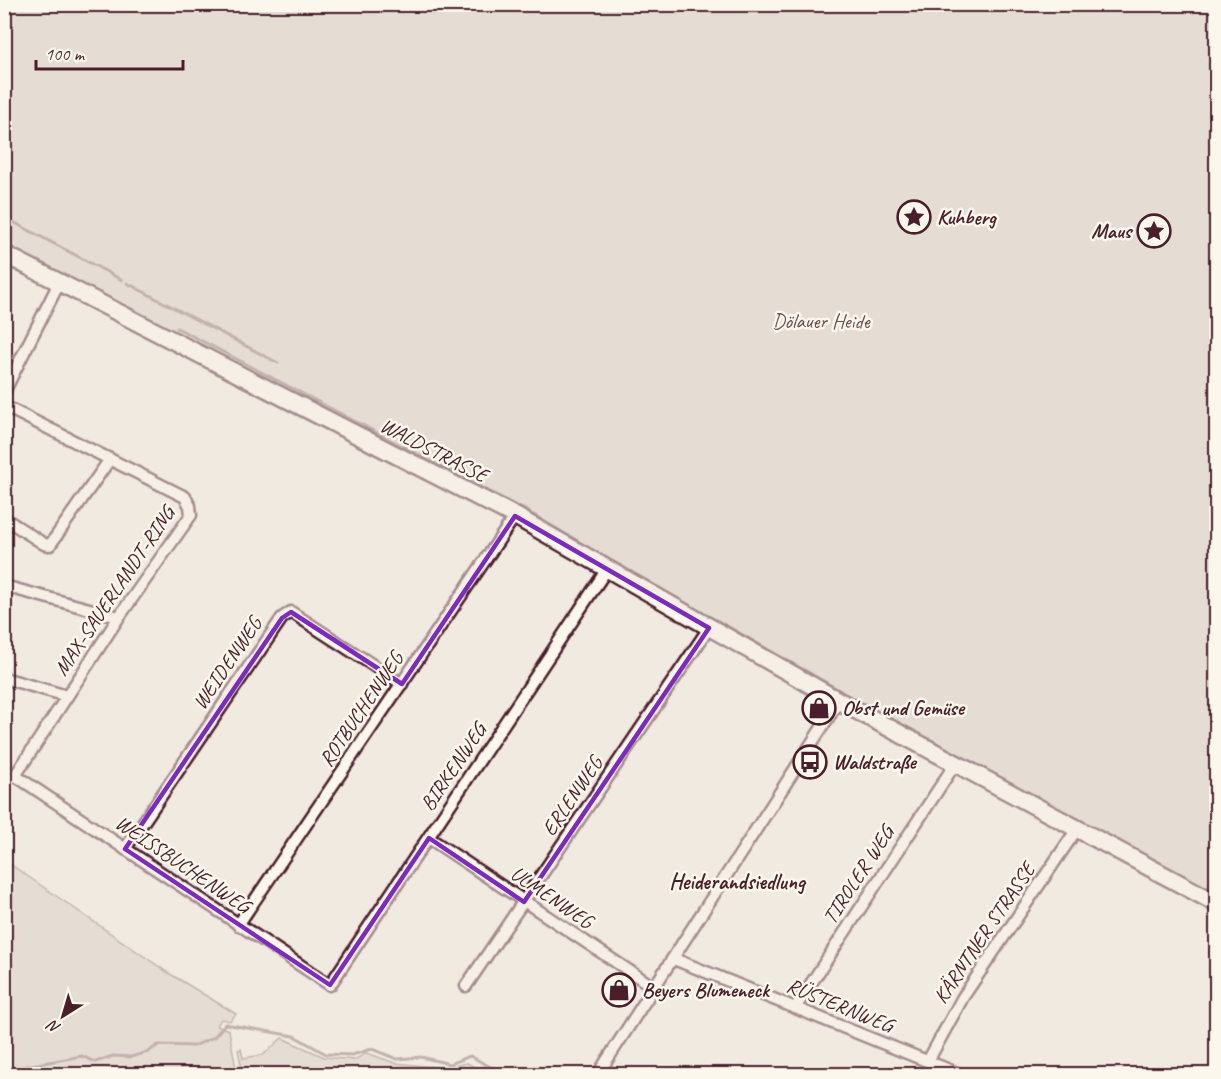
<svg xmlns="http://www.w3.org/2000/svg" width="1221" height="1079" font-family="Caveat,sans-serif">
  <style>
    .green { fill: #d8ccc6; stroke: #917678; stroke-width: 1.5 }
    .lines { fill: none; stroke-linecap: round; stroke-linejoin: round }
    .stream { stroke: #8c6f72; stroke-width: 3 }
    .street-casing { stroke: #4a1f2b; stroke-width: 15 }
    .secondary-casing { stroke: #4a1f2b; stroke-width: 21 }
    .street { stroke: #fbf7ec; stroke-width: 10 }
    .secondary { stroke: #fbf7ec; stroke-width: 16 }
    .marked { fill: none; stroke: #7b2cbf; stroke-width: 4.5; stroke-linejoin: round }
    .labels { text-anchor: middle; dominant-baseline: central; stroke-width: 5; stroke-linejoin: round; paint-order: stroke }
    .poi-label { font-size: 21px; font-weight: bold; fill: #4a1f2b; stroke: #fbf7ec; text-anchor: start }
    .park-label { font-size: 21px; fill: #6e4a52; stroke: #fbf7ec }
    .street-label { font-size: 21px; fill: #4a1f2b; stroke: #fbf7ec }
    .neighbourhood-label { font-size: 22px; font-weight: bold; fill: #4a1f2b; stroke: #fbf7ec }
  </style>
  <rect width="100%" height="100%" fill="#f0eae0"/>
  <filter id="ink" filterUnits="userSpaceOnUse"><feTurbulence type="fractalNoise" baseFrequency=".0167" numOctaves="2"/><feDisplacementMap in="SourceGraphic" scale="12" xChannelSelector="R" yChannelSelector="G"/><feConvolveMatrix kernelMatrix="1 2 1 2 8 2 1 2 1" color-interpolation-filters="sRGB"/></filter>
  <g filter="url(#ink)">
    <g class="green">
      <path d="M4,5H1216V897L850,703L516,512L5,244Z"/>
      <path d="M4,860L167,972L236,1014L230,1021L221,1019L217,1026L229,1030L237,1074H5Z"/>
      <path d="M282,1038L324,1057L354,1060L367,1053L395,1063L445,1068L467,1063L488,1074H243L238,1050L241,1049L243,1058L263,1055Z"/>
    </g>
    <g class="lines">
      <g class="stream">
        <path d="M320,4H327"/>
        <path d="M4,217L122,280"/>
        <path d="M127,283L278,363"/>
        <path d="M177,328L515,505"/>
        <path d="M520,507L608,559"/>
        <path d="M617,564L710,617"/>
        <path d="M718,621L841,691"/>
        <path d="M853,698L1216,894"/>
        <path d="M4,1070L82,1056L95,1062L113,1056L131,1057L148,1052L158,1045L194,1046L214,1037L225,1024L294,1036L326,1054L352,1055L372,1049L397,1059L421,1057L450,1064L470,1056L498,1071L513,1072L534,1067L581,1074"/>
      </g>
      <defs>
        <g id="street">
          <path d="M4,392L59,283"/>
          <path d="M4,406L185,497L190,506L191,515L119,617L15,776"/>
          <path d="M4,518L44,544L50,545L110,459"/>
          <path d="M4,586L119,617"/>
          <path d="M4,678L67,696"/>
          <path d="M4,776H15L22,780L330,985L607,569"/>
          <path d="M429,838L655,988"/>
          <path d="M125,849L282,618L291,612L402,684"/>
          <path d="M238,925L515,516"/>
          <path d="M674,959L959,1074"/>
          <path d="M466,986L709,628"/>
          <path d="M795,1008L955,764"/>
          <path d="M928,1061L963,997L1077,829"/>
          <path d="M598,1074L839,701"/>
        </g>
        <path id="secondary" d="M4,254L515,516L839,701L1216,903"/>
      </defs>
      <use href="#street" class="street-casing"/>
      <use href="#secondary" class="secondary-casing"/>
      <use href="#street" class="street"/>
      <use href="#secondary" class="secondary"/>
    </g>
  </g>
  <path d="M0 0H1221V1079H0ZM515,516L709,628L524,902L429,838L330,985L125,849L282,618L291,612L402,684Z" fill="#f0eae0" fill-opacity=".55" fill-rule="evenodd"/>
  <path class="marked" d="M515,516L709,628L524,902L429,838L330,985L125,849L282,618L291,612L402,684Z"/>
  <defs>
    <symbol id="sight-ring" viewBox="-11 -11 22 22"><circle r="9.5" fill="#fbf7ec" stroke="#4a1f2b" stroke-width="1.5"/><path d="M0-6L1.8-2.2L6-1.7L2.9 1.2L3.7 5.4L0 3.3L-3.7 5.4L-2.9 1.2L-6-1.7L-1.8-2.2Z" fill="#4a1f2b"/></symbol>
    <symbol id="shop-ring" viewBox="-11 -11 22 22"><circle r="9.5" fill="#fbf7ec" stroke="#4a1f2b" stroke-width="1.5"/><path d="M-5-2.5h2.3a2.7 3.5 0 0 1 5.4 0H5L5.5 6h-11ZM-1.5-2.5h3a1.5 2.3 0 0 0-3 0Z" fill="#4a1f2b"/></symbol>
    <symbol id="bus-ring" viewBox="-11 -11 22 22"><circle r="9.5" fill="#fbf7ec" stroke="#4a1f2b" stroke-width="1.5"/><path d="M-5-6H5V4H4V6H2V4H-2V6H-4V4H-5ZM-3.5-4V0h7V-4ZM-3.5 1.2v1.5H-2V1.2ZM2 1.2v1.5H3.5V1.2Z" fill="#4a1f2b"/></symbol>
  </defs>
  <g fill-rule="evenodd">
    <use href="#sight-ring" x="895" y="198" width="38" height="38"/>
    <use href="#sight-ring" x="1135" y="212" width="38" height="38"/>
    <use href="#shop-ring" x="800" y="689" width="38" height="38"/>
    <use href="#bus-ring" x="791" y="743" width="38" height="38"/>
    <use href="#shop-ring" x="600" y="971" width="38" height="38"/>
  </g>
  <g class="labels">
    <g class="poi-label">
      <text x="937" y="217">Kuhberg</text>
      <text x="1131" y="231" text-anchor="end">Maus</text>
      <text x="842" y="708">Obst und Gemüse</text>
      <text x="833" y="762">Waldstraße</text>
      <text x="642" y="990">Beyers Blumeneck</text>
    </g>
    <g class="park-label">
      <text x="821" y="321">Dölauer Heide</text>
    </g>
    <g class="street-label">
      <text transform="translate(434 450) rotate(27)">WALDSTRASSE</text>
      <text transform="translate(114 591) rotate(-56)">MAX-SAUERLANDT-RING</text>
      <text transform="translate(227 663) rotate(-56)">WEIDENWEG</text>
      <text transform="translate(361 709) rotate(-56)">ROTBUCHENWEG</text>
      <text transform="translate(453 767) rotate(-56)">BIRKENWEG</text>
      <text transform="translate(572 796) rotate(-56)">ERLENWEG</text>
      <text transform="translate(183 864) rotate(34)">WEISSBUCHENWEG</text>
      <text transform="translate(858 875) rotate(-57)">TIROLER WEG</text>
      <text transform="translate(552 897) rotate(34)">ULMENWEG</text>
      <text transform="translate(984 933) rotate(-56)">KÄRNTNER STRASSE</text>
      <text transform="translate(840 1005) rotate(22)">RÜSTERNWEG</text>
    </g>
    <g class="neighbourhood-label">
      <text x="737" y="882">Heiderandsiedlung</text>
    </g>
  </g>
  <rect width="1221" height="1079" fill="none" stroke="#fbf7ec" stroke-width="24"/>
  <rect x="12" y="12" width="1197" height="1055" fill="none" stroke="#4a1f2b" stroke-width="2" filter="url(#ink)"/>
  <g transform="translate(63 1016) rotate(217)" stroke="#fbf7ec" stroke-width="4.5" paint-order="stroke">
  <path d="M0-4.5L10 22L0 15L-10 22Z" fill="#4a1f2b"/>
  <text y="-9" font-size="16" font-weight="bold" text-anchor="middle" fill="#4a1f2b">N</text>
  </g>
  <path d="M36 60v9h147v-9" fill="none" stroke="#4a1f2b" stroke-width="3"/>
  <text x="45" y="60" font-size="18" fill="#4a1f2b" stroke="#fbf7ec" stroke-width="4.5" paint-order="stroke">100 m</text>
</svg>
